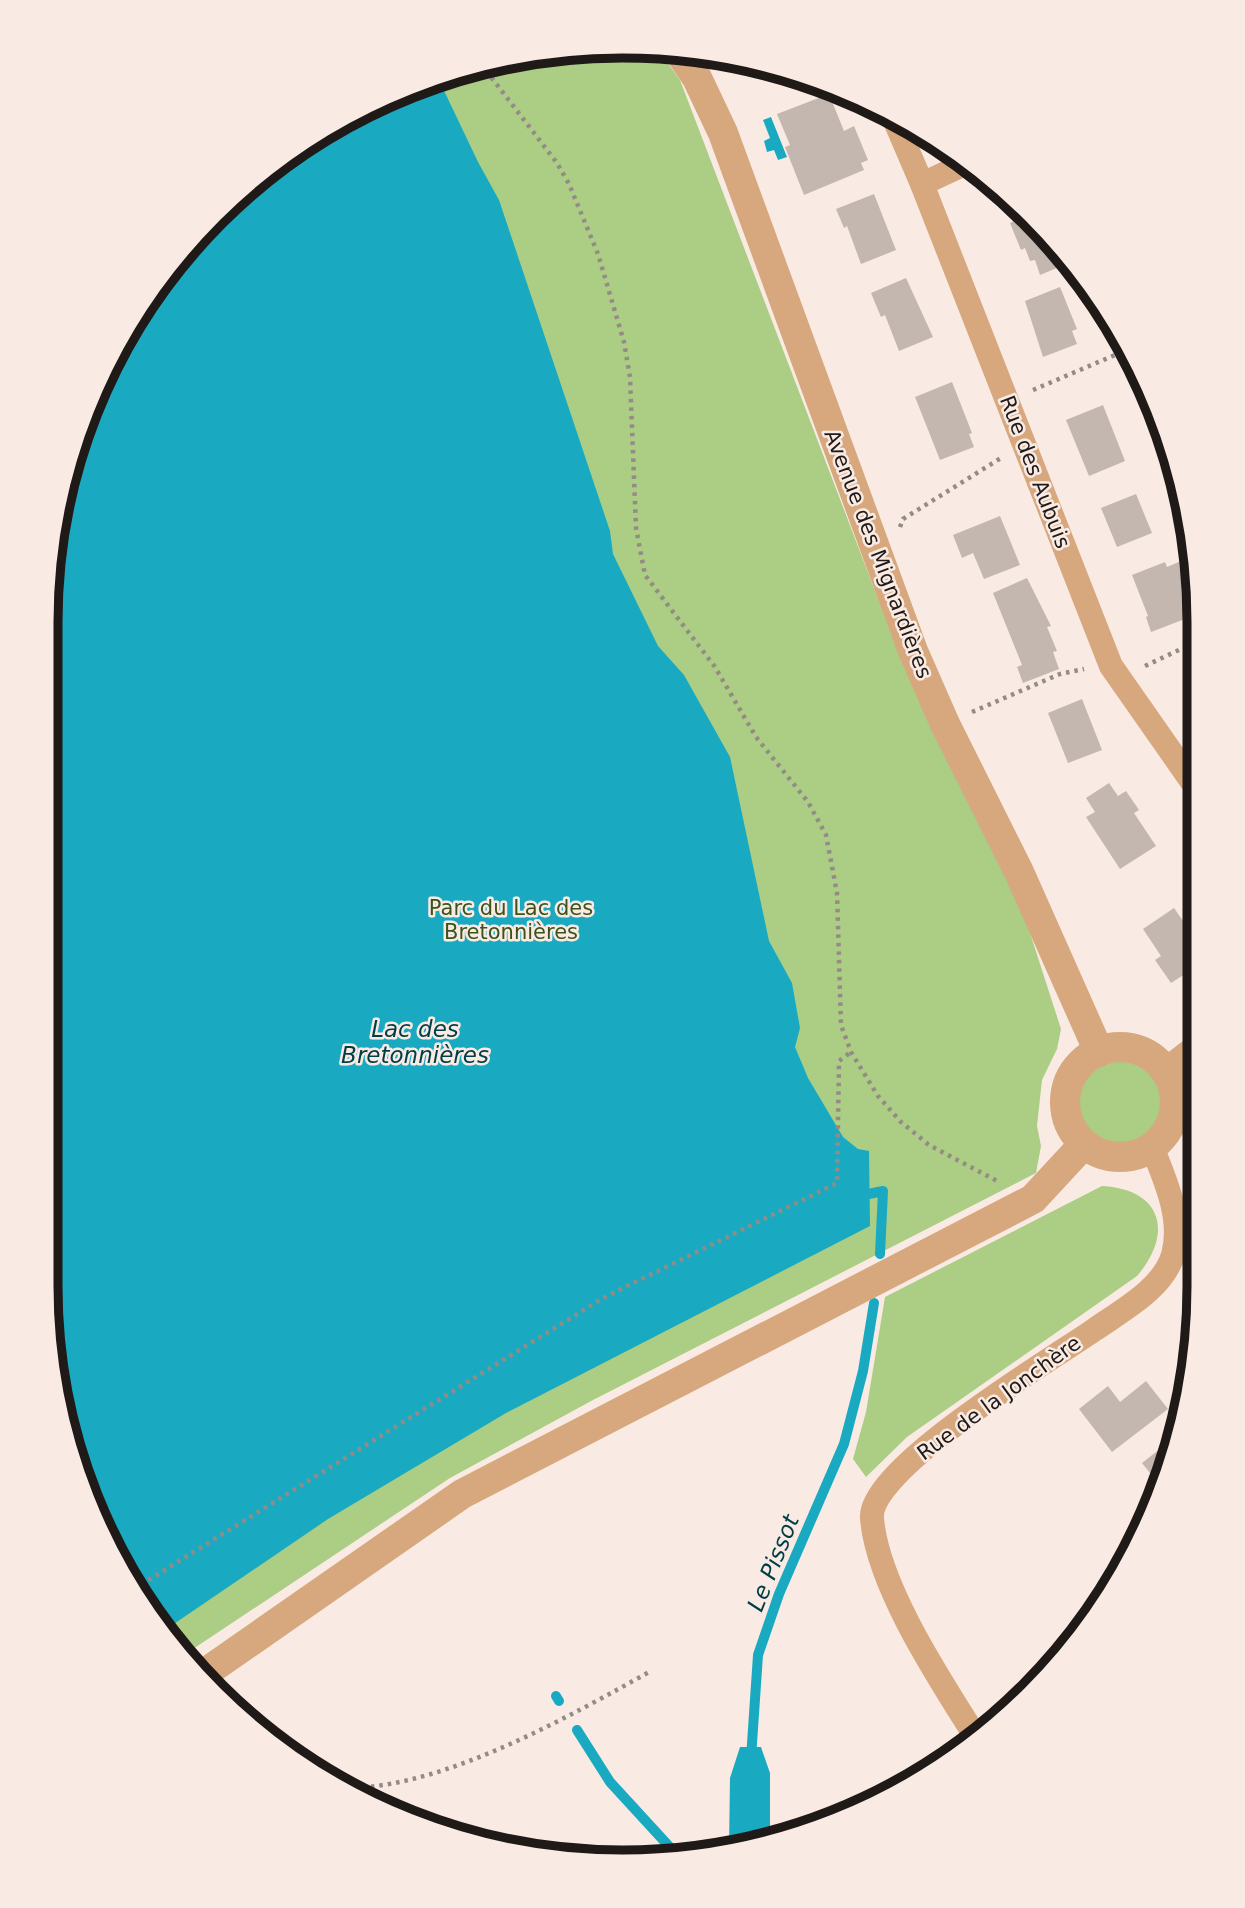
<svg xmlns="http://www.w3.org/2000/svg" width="1245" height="1908" font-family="'DejaVu Sans',sans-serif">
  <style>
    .green { fill: #abcd84 }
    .water { fill: #19aac2 }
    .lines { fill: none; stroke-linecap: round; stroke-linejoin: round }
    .stream { stroke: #19aac2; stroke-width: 10 }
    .building { fill: #c4b7b0 }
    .path { stroke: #958b86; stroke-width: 4.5; stroke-dasharray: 3.5 5; stroke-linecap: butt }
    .service { stroke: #d7a87e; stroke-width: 12 }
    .minor { stroke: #d7a87e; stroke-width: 24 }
    .tertiary { stroke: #d7a87e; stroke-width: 30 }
    .labels { text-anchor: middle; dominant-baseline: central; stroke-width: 5; stroke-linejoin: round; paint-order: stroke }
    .street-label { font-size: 21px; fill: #1f1a17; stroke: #f9ebe4 }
    .park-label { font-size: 21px; fill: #3b531b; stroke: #f9ebe4 }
    .water-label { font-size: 23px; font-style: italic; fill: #003e47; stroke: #f9ebe4 }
    .rim { fill: none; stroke: #1f1a17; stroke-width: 9 }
  </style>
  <rect width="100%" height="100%" fill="#f9ebe4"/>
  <g class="green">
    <path d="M584,47L658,49L680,80L901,659L1012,877L1061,1029L1057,1049L1042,1080L1037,1126L1041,1146L1036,1173L593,1400L450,1478L187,1653L143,1606L76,1471L46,1286L50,547L105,368L188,242L271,165L367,105L473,65Z"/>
    <circle cx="1119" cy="1103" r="45"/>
    <path d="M1102,1186C1162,1189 1174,1233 1137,1276L907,1437L866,1477L853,1459L866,1412L885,1297Z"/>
  </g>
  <g class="water">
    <path d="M438,78L478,162L499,200L610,531L613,554L658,646L684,675L730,757L769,941L792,983L800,1028L795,1047L808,1078L843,1137L858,1149L869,1151L870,1226L506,1413L328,1519L165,1630L143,1606L76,1471L46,1285L50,547L105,368L188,242L271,165L367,105Z"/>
    <path d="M771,117L787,157L778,160L774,150L767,152L764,141L770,138L763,120Z"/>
    <path d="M740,1747H761L770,1773V1843L729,1848L730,1778Z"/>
  </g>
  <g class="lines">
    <g class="stream">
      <path d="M859,1196L883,1191L880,1254"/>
      <path d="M556,1696L559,1701"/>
      <path d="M577,1730L610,1782L677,1855"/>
      <path d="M751,1758L758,1655L779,1594L844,1444L863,1371L874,1303"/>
    </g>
  </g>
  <g class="building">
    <path d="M781,70L803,75L786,82Z"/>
    <path d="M829,94L844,131L854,126L868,160L861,163L864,170L804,195L785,147L790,145L777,114Z"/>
    <path d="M874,194L896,250L861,264L847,226L844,228L836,209Z"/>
    <path d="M1012,198L1060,250L1064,265L1040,275L1035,260L1030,261L1025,248L1021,250L1010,223L1014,221L1006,201Z"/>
    <path d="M906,278L933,337L899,351L885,315L881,317L871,293Z"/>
    <path d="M1060,287L1077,329L1072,331L1077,344L1043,357L1025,301Z"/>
    <path d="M952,382L972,433L969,434L974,447L940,460L915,397Z"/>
    <path d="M1103,405L1125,461L1089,476L1066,420Z"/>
    <path d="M1136,494L1152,533L1117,547L1101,508Z"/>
    <path d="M1000,516L1020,565L984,579L973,553L962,558L953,535Z"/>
    <path d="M1181,561L1198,603V614L1151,632L1146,617L1148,616L1132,575L1165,562L1167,567Z"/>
    <path d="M1027,578L1051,626L1047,627L1057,651L1053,652L1059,669L1023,683L1017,667L1022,665L993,593Z"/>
    <path d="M1198,673V687L1191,677Z"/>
    <path d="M1082,699L1102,750L1068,763L1048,713Z"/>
    <path d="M1109,783L1118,796L1126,791L1139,810L1134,813L1156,846L1120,869L1086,817L1095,812L1086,798Z"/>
    <path d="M1174,908L1197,941L1196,967L1171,983L1155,960L1161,956L1143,929Z"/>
    <path d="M1146,1381L1168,1409L1112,1452L1079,1409L1108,1386L1120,1402Z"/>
    <path d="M1174,1438L1161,1487L1142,1463Z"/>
  </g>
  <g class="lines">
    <g class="path">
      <path d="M481,64L557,163L569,184L598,254L624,342L630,377L636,528L645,575L715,667L756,737L808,802L826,835L837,893L841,1025L851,1052L878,1096L901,1122L929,1145L999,1182"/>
      <path d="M1033,390L1129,349"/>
      <path d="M900,527L903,519L1001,458"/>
      <path d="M1145,666L1198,641"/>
      <path d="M972,712L1060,674L1084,669"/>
      <path d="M134,1589L603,1298L837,1183L839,1061L851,1052"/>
      <path d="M354,1788C450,1784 568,1717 651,1671"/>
    </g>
    <path class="service" d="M1176,1236L1195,1232"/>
    <g class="minor">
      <path d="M892,114L922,184"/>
      <path d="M967,163L922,184L1111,666L1197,789"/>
      <path d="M1165,1070L1196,1046"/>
      <path d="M976,1737C940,1680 877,1585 872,1518C868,1469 1052,1359 1094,1330C1121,1311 1163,1289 1173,1255C1183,1218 1165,1180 1152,1147"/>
    </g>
    <g class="tertiary">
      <path d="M678,50L697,78L723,133L913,651L945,724L1019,872L1099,1052"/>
      <circle cx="1120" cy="1102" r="55"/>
      <path d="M205,1673L462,1494L1033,1199L1084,1144"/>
    </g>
  </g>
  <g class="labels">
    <g class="street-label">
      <text transform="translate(1035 472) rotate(69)">Rue des Aubuis</text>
      <text transform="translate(878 554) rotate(69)">Avenue des Mignardières</text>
      <text transform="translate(999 1398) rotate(-36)">Rue de la Jonchère</text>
    </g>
    <g class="park-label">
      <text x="511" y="908">Parc du Lac des<tspan x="511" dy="24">Bretonnières</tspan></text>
    </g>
    <g class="water-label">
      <text x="415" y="1029">Lac des<tspan x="415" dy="26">Bretonnières</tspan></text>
      <text transform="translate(773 1563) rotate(-68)">Le Pissot</text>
    </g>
  </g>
  <path d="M0 0H1245V1908H0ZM622 58H623A564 564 0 0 1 1187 622V1286A564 564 0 0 1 623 1850H622A564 564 0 0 1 58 1286V622A564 564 0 0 1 622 58Z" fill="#f9ebe4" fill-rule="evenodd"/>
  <path class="rim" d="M622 58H623A564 564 0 0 1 1187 622V1286A564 564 0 0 1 623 1850H622A564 564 0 0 1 58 1286V622A564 564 0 0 1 622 58Z"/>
</svg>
